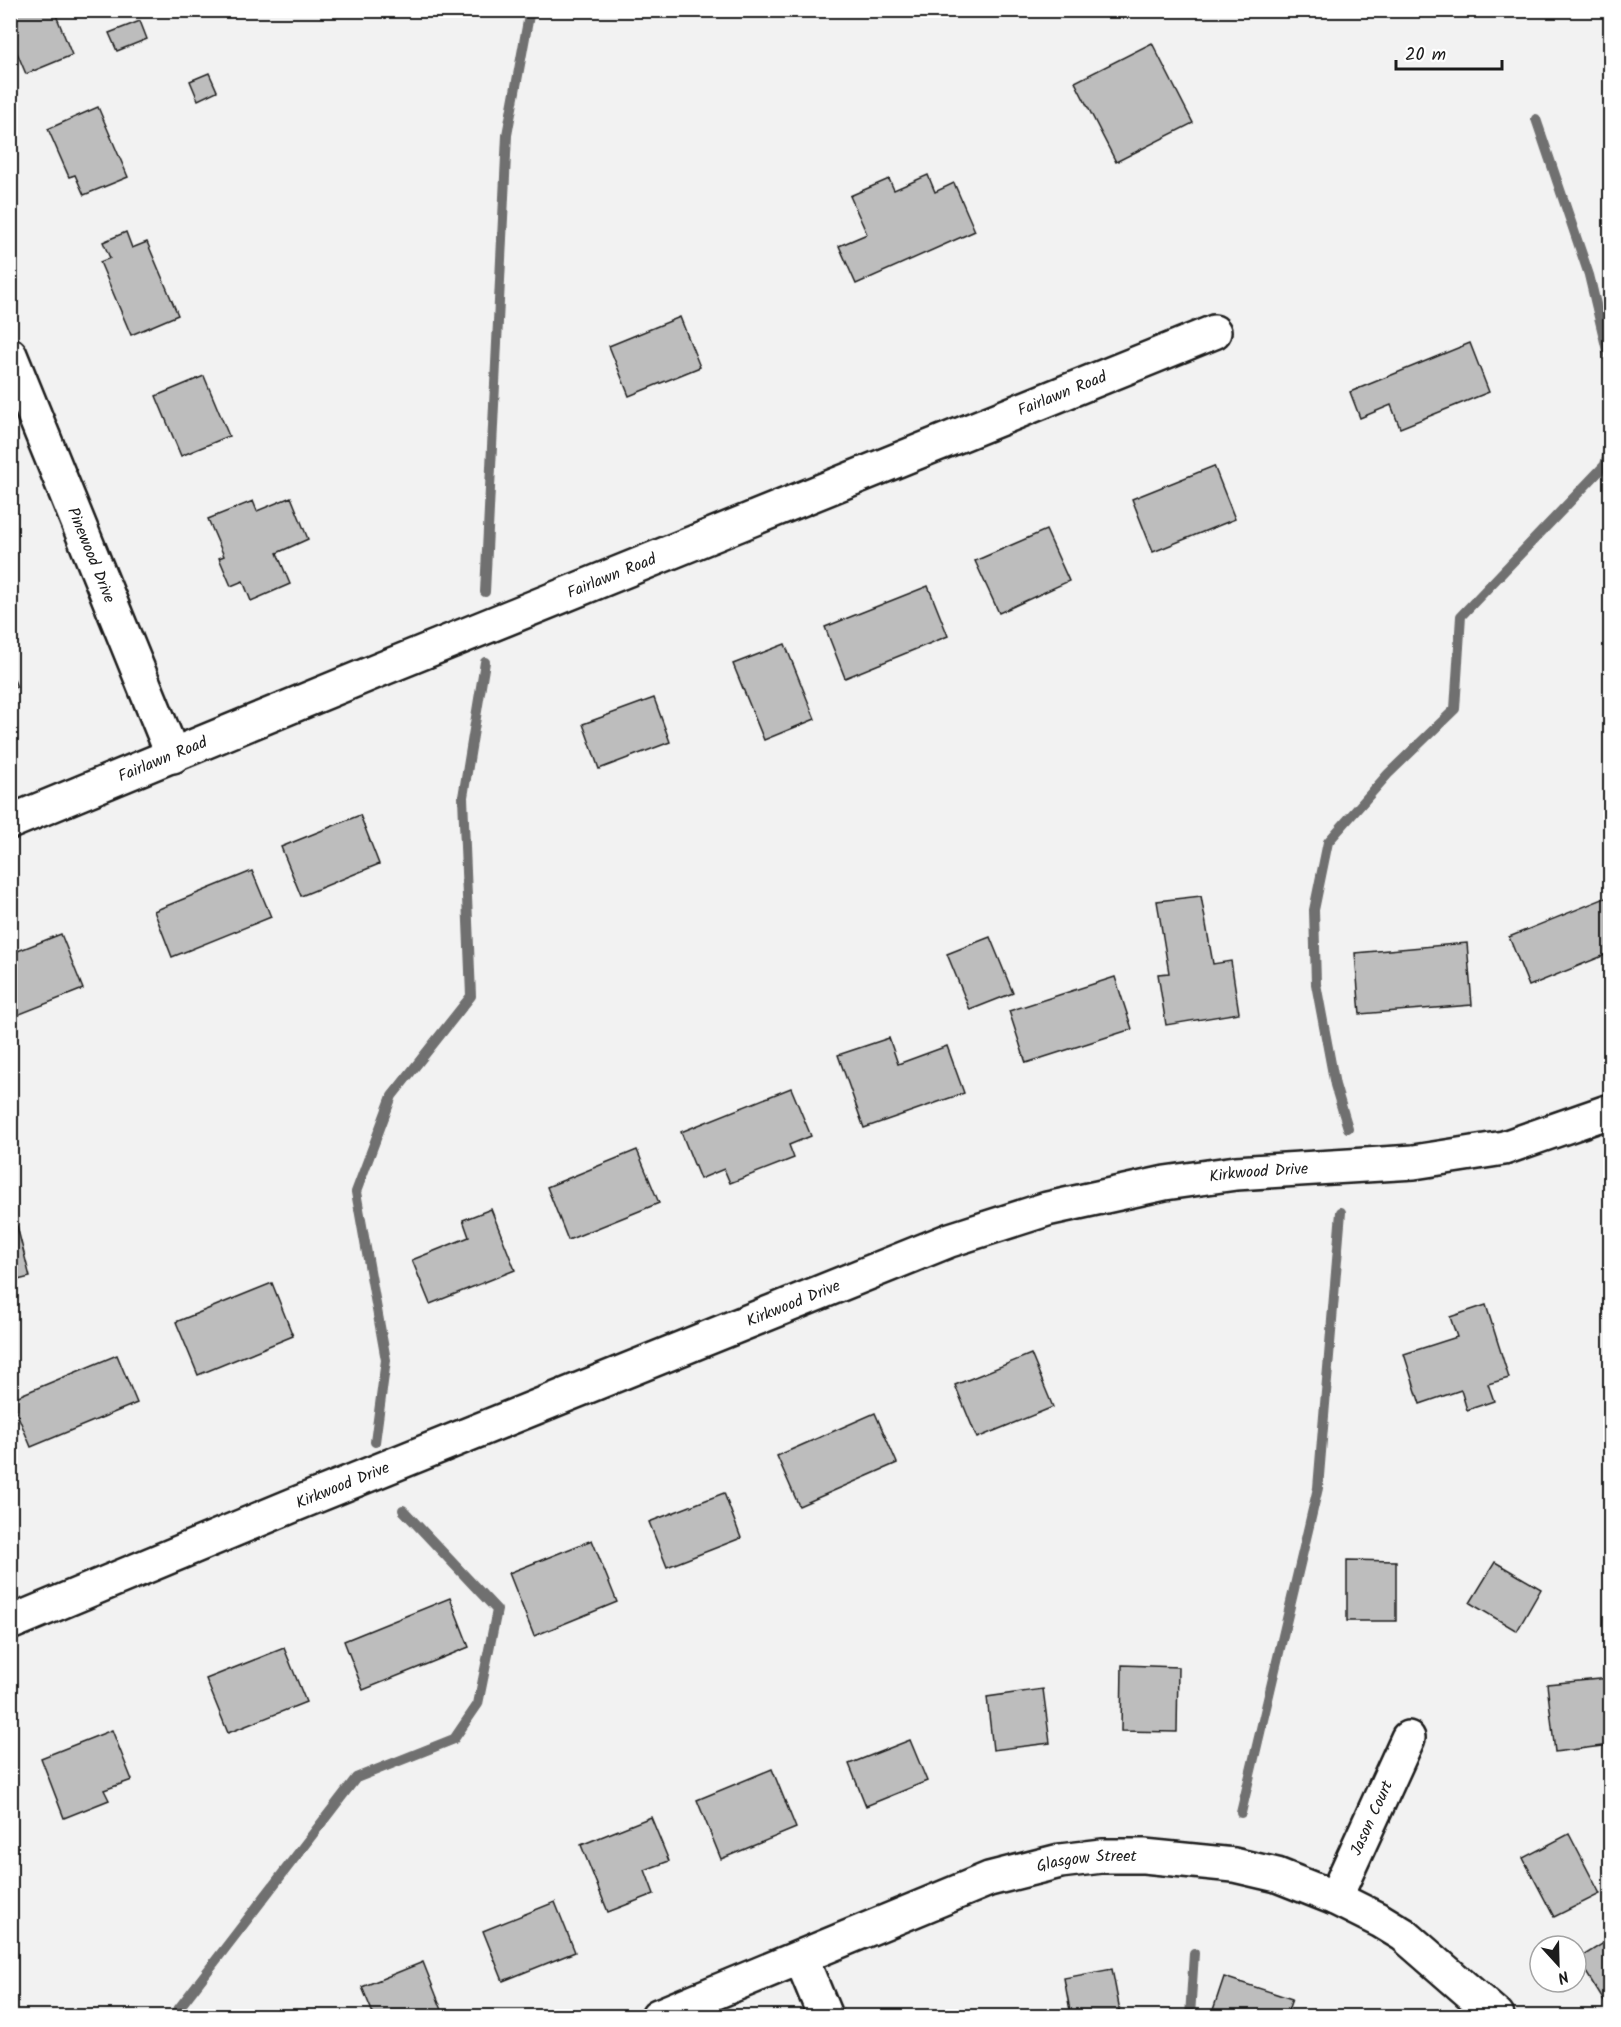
<svg xmlns="http://www.w3.org/2000/svg" width="1621" height="2027" font-family="Kalam,sans-serif">
  <style>
    .lines { fill: none; stroke-linecap: round; stroke-linejoin: round }
    .stream { stroke: #707070; stroke-width: 10 }
    .building { fill: #bdbdbd; stroke: #1c1c1c; stroke-width: 1.5 }
    .minor-casing { stroke: #1c1c1c; stroke-width: 38 }
    .minor { stroke: #fff; stroke-width: 33 }
    .labels { text-anchor: middle; dominant-baseline: central; stroke-width: 4.5; stroke-linejoin: round; paint-order: stroke }
    .street-label { font-size: 16px; fill: #1c1c1c; stroke: #fff }
  </style>
  <rect width="100%" height="100%" fill="#f2f2f2"/>
  <filter id="ink" filterUnits="userSpaceOnUse"><feTurbulence type="fractalNoise" baseFrequency=".0167" numOctaves="2"/><feDisplacementMap in="SourceGraphic" scale="12" xChannelSelector="R" yChannelSelector="G"/><feConvolveMatrix kernelMatrix="1 2 1 2 8 2 1 2 1" color-interpolation-filters="sRGB"/></filter>
  <g filter="url(#ink)">
    <g class="lines">
      <g class="stream">
        <path d="M1536,119L1589,275L1610,363"/>
        <path d="M485,592L507,135L530,10"/>
        <path d="M1348,1128L1335,1085L1316,984L1314,910L1328,842L1388,774L1455,709L1461,616L1605,465L1610,444"/>
        <path d="M375,1442L386,1360L356,1192L392,1096L471,996L463,797L485,662"/>
        <path d="M1241,1813L1318,1488L1341,1212"/>
        <path d="M173,2016L356,1778L454,1739L478,1704L497,1610L403,1510"/>
        <path d="M1190,2016L1194,1953"/>
      </g>
    </g>
    <g class="building">
      <path d="M10,10H54L72,55L26,74L10,36Z"/>
      <path d="M140,21L147,39L117,51L109,33Z"/>
      <path d="M1152,43L1193,123L1116,162L1075,82Z"/>
      <path d="M209,73L217,91L198,100L190,81Z"/>
      <path d="M98,107L128,177L84,195L75,175L69,177L48,129Z"/>
      <path d="M928,175L935,192L954,183L975,231L856,284L839,246L867,234L850,196L889,179L894,190Z"/>
      <path d="M126,232L132,248L147,242L178,315L131,335L100,262L110,258L103,242Z"/>
      <path d="M680,317L700,367L629,396L609,346Z"/>
      <path d="M1470,343L1489,392L1400,428L1391,405L1360,418L1350,392Z"/>
      <path d="M204,376L229,436L181,456L156,396Z"/>
      <path d="M1214,466L1235,519L1153,552L1132,499Z"/>
      <path d="M291,497L308,539L277,553L290,584L251,601L243,581L231,586L219,558L224,556L208,519L253,501L257,511Z"/>
      <path d="M1046,530L1069,581L999,613L975,561Z"/>
      <path d="M928,586L948,636L845,678L825,627Z"/>
      <path d="M785,644L815,719L764,740L733,664Z"/>
      <path d="M10,670L17,687L10,689Z"/>
      <path d="M654,698L670,742L599,769L583,724Z"/>
      <path d="M360,815L379,864L301,896L281,847Z"/>
      <path d="M252,871L271,917L172,957L154,911Z"/>
      <path d="M1201,896L1213,964L1231,961L1239,1013L1166,1025L1158,974L1169,973L1157,901Z"/>
      <path d="M1610,896V953L1529,986L1509,937Z"/>
      <path d="M61,934L83,989L10,1018V954Z"/>
      <path d="M990,937L1013,993L970,1010L947,954Z"/>
      <path d="M1467,943L1472,1005L1360,1014L1355,953Z"/>
      <path d="M1115,977L1132,1029L1026,1063L1009,1011Z"/>
      <path d="M889,1038L898,1064L947,1046L964,1093L864,1128L838,1055Z"/>
      <path d="M791,1088L811,1136L789,1145L794,1158L730,1183L724,1169L700,1179L681,1132Z"/>
      <path d="M637,1150L659,1203L568,1240L547,1187Z"/>
      <path d="M491,1209L515,1270L430,1304L412,1260L469,1237L463,1220Z"/>
      <path d="M17,1226L30,1277L10,1282V1228Z"/>
      <path d="M272,1283L293,1336L198,1375L176,1322Z"/>
      <path d="M1486,1305L1509,1378L1488,1384L1494,1401L1467,1410L1461,1390L1420,1404L1404,1354L1457,1337L1450,1317Z"/>
      <path d="M1031,1354L1053,1407L977,1438L955,1385Z"/>
      <path d="M117,1355L137,1403L31,1447L11,1399Z"/>
      <path d="M875,1413L897,1463L799,1506L777,1456Z"/>
      <path d="M724,1493L741,1538L667,1567L649,1522Z"/>
      <path d="M592,1540L617,1602L534,1636L509,1573Z"/>
      <path d="M1347,1560L1396,1561V1621H1347Z"/>
      <path d="M1495,1562L1541,1589L1517,1631L1470,1603Z"/>
      <path d="M450,1598L469,1647L363,1690L344,1641Z"/>
      <path d="M284,1648L306,1702L228,1733L206,1679Z"/>
      <path d="M1122,1665L1178,1667L1177,1732L1121,1731Z"/>
      <path d="M1610,1678V1745L1555,1752L1547,1684Z"/>
      <path d="M1043,1689L1050,1743L993,1750L987,1697Z"/>
      <path d="M112,1730L132,1780L104,1790L109,1800L64,1818L41,1758Z"/>
      <path d="M910,1740L927,1781L866,1806L849,1764Z"/>
      <path d="M772,1769L796,1828L721,1859L697,1800Z"/>
      <path d="M651,1817L669,1861L645,1870L654,1894L608,1912L581,1845Z"/>
      <path d="M1569,1834L1600,1894L1554,1917L1523,1858Z"/>
      <path d="M555,1902L575,1952L503,1981L483,1931Z"/>
      <path d="M1610,1939V2011L1578,1959Z"/>
      <path d="M423,1962L442,2010L425,2016H374L362,1987Z"/>
      <path d="M1112,1969L1121,2016H1071L1064,1978Z"/>
      <path d="M1224,1977L1292,1999L1286,2016H1211Z"/>
    </g>
    <g class="lines">
      <defs>
        <g id="minor">
          <path id="s1" d="M10,355L173,756"/>
          <path id="s2" d="M10,822L384,668L1214,332"/>
          <path id="s3" d="M10,1623L296,1504L950,1240L1047,1209L1165,1183L1236,1173L1414,1162L1504,1148L1610,1111"/>
          <path id="s4" d="M1335,1898L1408,1738"/>
          <path d="M801,1958L825,2016"/>
          <path id="s5" d="M658,2016L989,1879L1060,1861L1102,1856H1144L1234,1865L1277,1875L1335,1898L1381,1921L1404,1935L1497,2016"/>
        </g>
      </defs>
      <use href="#minor" class="minor-casing"/>
      <use href="#minor" class="minor"/>
    </g>
  </g>
  <g class="labels">
    <g class="street-label">
      <text stroke="none"><textPath href="#s2" startOffset="1136">Fairlawn Road</textPath></text>
      <text stroke="none"><textPath href="#s1" startOffset="216">Pinewood Drive</textPath></text>
      <text stroke="none"><textPath href="#s2" startOffset="650">Fairlawn Road</textPath></text>
      <text stroke="none"><textPath href="#s2" startOffset="165">Fairlawn Road</textPath></text>
      <text stroke="none"><textPath href="#s3" startOffset="1332">Kirkwood Drive</textPath></text>
      <text stroke="none"><textPath href="#s3" startOffset="846">Kirkwood Drive</textPath></text>
      <text stroke="none"><textPath href="#s3" startOffset="360">Kirkwood Drive</textPath></text>
      <text stroke="none"><textPath href="#s4" startOffset="88">Jason Court</textPath></text>
      <text stroke="none"><textPath href="#s5" startOffset="458">Glasgow Street</textPath></text>
    </g>
  </g>
  <rect width="1621" height="2027" fill="none" stroke="#fff" stroke-width="36"/>
  <rect x="18" y="18" width="1585" height="1991" fill="none" stroke="#1c1c1c" stroke-width="2" filter="url(#ink)"/>
  <g transform="translate(1558 1964) rotate(158)"><circle r="28" fill="#ffffff" stroke="#a4a4a4" stroke-width="1.5"/>
  <path d="M0-4.5L10 22L0 15L-10 22Z" fill="#1c1c1c"/>
  <text y="-9" font-size="16" font-weight="bold" text-anchor="middle" fill="#1c1c1c">N</text>
  </g>
  <path d="M1396 60v9h106v-9" fill="none" stroke="#1c1c1c" stroke-width="3"/>
  <text x="1405" y="60" font-size="18" fill="#1c1c1c" stroke="#ffffff" stroke-width="4.5" paint-order="stroke">20 m</text>
</svg>
